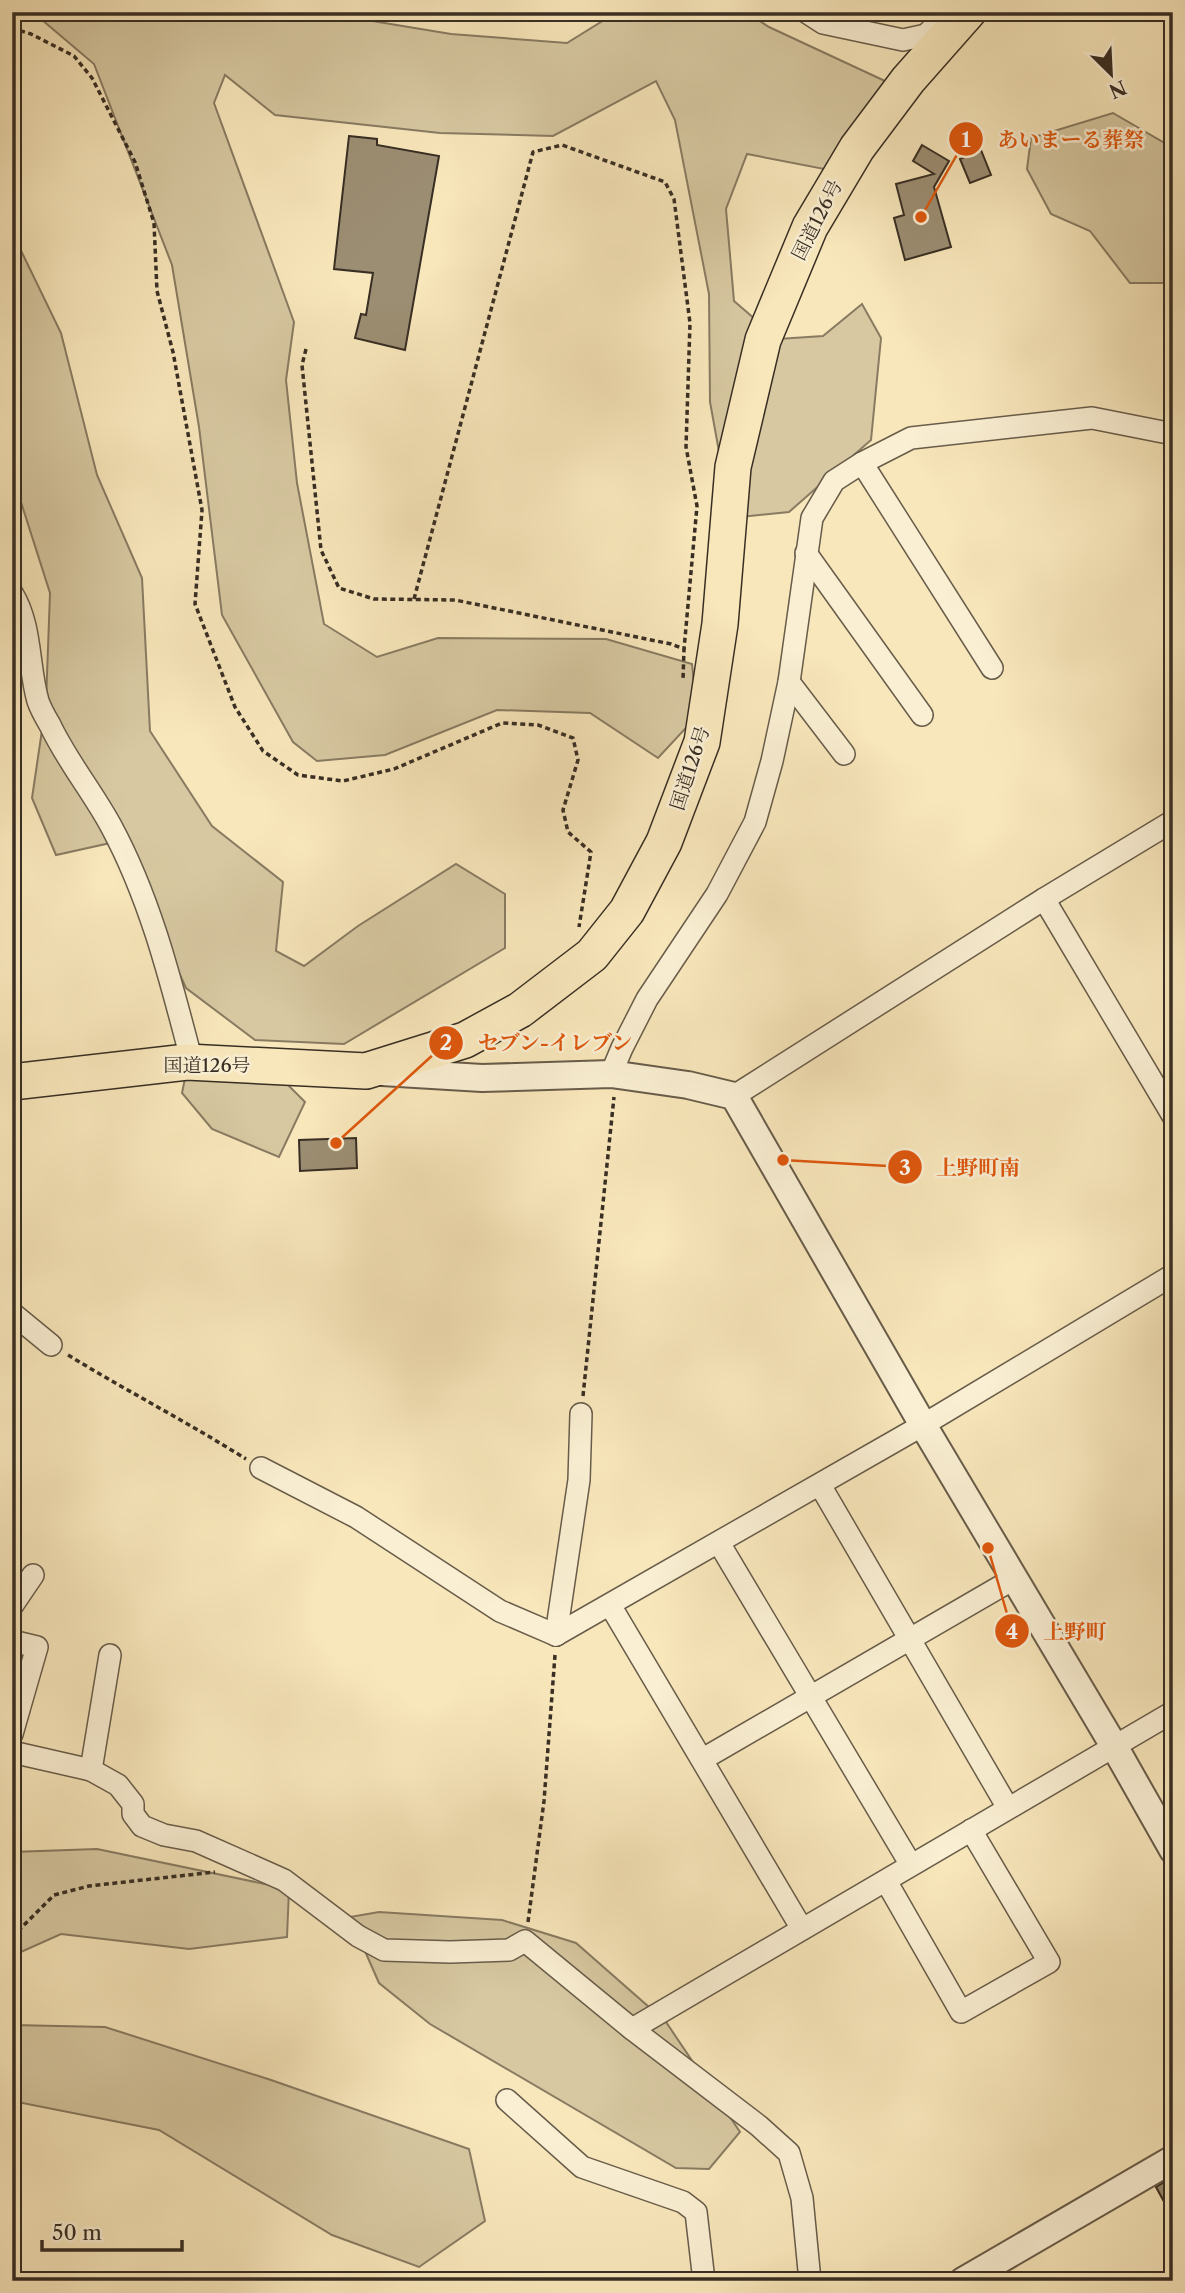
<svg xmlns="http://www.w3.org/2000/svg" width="1185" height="2293" font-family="'Libre Caslon Text','Noto Serif JP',serif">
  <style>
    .green { fill: #d7c8a1; stroke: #887b62; stroke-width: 2 }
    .building { fill: #9c8e73; stroke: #382e24; stroke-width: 2 }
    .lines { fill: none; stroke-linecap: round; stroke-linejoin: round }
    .minor-casing { stroke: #685c4a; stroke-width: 24 }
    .tertiary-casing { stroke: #685c4a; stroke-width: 30 }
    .trunk-casing { stroke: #382e24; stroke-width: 38 }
    .path { stroke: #382e24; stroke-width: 3.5; stroke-dasharray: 5 3.5; stroke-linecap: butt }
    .minor { stroke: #faefd3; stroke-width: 21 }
    .tertiary { stroke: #faefd3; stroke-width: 26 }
    .trunk { stroke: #f8e7bb; stroke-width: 35 }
    .labels { text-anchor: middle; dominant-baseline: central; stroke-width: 5; stroke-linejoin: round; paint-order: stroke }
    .street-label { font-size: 19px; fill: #382e24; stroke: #faefd3 }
    .leader { fill: none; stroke: #df570d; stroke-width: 2.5 }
    .callout-dot { fill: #df570d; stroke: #faefd3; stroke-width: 2.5 }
    .mark-label { font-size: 21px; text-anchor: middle; font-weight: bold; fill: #fff }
    .callout-label { font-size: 21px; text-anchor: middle; font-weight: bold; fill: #df570d; stroke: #faefd3; stroke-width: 5; stroke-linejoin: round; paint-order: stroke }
  </style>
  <rect width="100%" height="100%" fill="#f8e7bb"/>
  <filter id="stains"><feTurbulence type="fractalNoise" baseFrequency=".00286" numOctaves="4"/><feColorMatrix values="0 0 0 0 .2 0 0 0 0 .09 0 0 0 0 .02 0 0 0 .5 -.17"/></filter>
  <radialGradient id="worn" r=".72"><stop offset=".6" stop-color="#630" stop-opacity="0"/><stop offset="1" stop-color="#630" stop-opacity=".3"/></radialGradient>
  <g class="green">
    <path d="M39,12H318L451,34L567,43L617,12H746L769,27L885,81L824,169L747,154L726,209L734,301L778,339L823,336L862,304L881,338L871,440L789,512L731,518L710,402L709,294L675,120L656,81L553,136L440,133L275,115L225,75L214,103L294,322L286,380L297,483L324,624L377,657L438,638L606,639L692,664L697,716L658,758L590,713L497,710L385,755L317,761L293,742L222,615L199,427L172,265L94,64L35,14Z"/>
    <path d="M1113,113L1163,142L1173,143V283H1130L1090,231L1051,214L1027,169L1031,138Z"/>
    <path d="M12,232L61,333L97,475L142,578L150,731L212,826L283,882L276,951L304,966L358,926L456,864L505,894V948L344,1044L255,1040L186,988L138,883L115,842L56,855L32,798L46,703L50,593L12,474Z"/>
    <path d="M186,1073L281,1078L305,1102L279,1157L212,1129L182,1093Z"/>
    <path d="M97,1849L289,1889L287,1937L189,1949L61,1934L12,1956V1852Z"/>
    <path d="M379,1912L502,1920L576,1943L666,2022L740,2132L709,2169L676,2168L430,2024L379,1983L350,1917Z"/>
    <path d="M12,2025L105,2027L271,2080L469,2149L485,2221L419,2267L332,2235L159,2130L12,2101Z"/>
  </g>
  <g class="building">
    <path d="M349,136L377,139V145L439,156L405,350L355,338L361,314L366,315L373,273L334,269Z"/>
    <path d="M922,145L949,161L934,187L951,247L905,260L894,218L904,215L896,184L934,174L913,161Z"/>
    <path d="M981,150L991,175L970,183L960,159Z"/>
    <path d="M356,1138L357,1168L300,1171L299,1140Z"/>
    <path d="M1173,2177V2218L1156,2187Z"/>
  </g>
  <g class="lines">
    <defs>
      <g id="minor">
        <path d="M806,12L823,23L903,40L926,35L945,16"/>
        <path d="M862,463L992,668"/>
        <path d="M806,553L922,715"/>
        <path d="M12,593C32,625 28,667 38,701C41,710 46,718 50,725C67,761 92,791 111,826C151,900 171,982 192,1062"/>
        <path d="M789,682L844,754"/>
        <path d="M1044,899L1173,1116"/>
        <path d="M611,1074L622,1048L647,999L717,894L755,822L772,761L789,682L812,518L834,481L862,463L911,438L1092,418L1173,434"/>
        <path d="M734,1096L1044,899L1173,821"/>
        <path d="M12,1313L51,1345"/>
        <path d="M261,1468L356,1517L500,1611L556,1635"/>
        <path d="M820,1485L1008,1808"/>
        <path d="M719,1543L911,1865"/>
        <path d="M610,1605L802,1929"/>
        <path d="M12,1606L33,1575"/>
        <path d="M556,1635L923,1425L1173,1275"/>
        <path d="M556,1635L579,1480L581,1414"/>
        <path d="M12,1641L37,1647L12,1734"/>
        <path d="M12,1752L91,1770L118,1785L133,1804V1814L142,1826L164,1835L196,1841L284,1880L358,1936L384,1950L450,1952L509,1950L525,1941L632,2029L759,2126L789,2153L802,2198L810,2281"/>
        <path d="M703,1759L1015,1578"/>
        <path d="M91,1770L110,1655"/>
        <path d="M886,1881L961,2012L1049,1962L971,1830"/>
        <path d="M632,2029L1173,1712"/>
        <path d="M507,2100L582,2167L683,2202L696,2212L704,2281"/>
      </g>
      <g id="tertiary">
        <path d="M382,1072L482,1078L611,1074L688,1085L734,1096L923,1425L1114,1746L1173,1850"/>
        <path d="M963,2281L1173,2159"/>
      </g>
      <path id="trunk" d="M12,1082L187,1062L366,1071L465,1040L520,1010L592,955L627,911L664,842L702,742L720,624L733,467L763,340L810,227L857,148L908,80L968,12"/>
    </defs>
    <use href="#minor" class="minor-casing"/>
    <use href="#tertiary" class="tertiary-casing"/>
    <use href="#trunk" class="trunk-casing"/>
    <g class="path">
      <path d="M12,28L31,34L74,56L92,78L135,162L154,223L157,291L173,352L202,510L195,604L235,707L263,751L298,775L343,781L394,769L502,723L538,725L573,738L578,760L563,810L568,832L591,852L579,927"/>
      <path d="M306,349L302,365L321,550L339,588L374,599L455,600L671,644L684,649L683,680"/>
      <path d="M414,599L533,152L562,145L665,182L674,199L690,323L686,447L697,506L684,649"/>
      <path d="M68,1355C127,1391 187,1422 246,1459"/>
      <path d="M583,1396L614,1097"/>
      <path d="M528,1922L544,1801L555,1655"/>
      <path d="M12,1937L54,1895L89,1886L215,1872"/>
    </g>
    <use href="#minor" class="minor"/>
    <use href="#tertiary" class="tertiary"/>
    <use href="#trunk" class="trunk"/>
  </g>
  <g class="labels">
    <g class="street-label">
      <text transform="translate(817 220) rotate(-63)">国道126号</text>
      <text transform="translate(690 768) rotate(-72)">国道126号</text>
      <text x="207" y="1065">国道126号</text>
    </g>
  </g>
  <path class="leader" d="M921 217L966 139M336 1143L446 1043M783 1160L905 1167M988 1548L1012 1631"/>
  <g class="callout-dot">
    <circle cx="921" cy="217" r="7"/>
    <circle cx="336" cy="1143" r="7"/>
    <circle cx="783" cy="1160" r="7"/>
    <circle cx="988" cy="1548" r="7"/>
    <circle cx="966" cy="139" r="18"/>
    <circle cx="446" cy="1043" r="18"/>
    <circle cx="905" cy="1167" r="18"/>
    <circle cx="1012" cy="1631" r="18"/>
  </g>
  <g class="mark-label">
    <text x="966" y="147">1</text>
    <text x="446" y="1050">2</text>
    <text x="905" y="1175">3</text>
    <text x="1012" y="1639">4</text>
  </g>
  <g class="callout-label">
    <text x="1071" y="147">あいまーる葬祭</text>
    <text x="555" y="1050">セブン-イレブン</text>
    <text x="978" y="1175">上野町南</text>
    <text x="1075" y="1639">上野町</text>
  </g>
  <rect width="1185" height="2293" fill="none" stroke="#f8e7bb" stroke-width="42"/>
  <rect x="14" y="14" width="1157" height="2265" fill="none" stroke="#382e24" stroke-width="3.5"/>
  <rect x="21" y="21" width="1143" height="2251" fill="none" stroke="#382e24" stroke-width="2"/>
  <g transform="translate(1111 74) rotate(156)" stroke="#faefd3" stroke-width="5" paint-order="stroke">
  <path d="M0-5L12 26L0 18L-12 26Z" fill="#382e24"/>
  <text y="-10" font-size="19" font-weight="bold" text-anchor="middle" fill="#382e24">N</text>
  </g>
  <path d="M42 2240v10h140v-10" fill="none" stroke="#382e24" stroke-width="3.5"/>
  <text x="52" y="2240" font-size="21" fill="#382e24" stroke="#faefd3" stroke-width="5" paint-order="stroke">50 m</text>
  <rect width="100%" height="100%" filter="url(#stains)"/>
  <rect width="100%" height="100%" fill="url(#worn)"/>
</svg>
